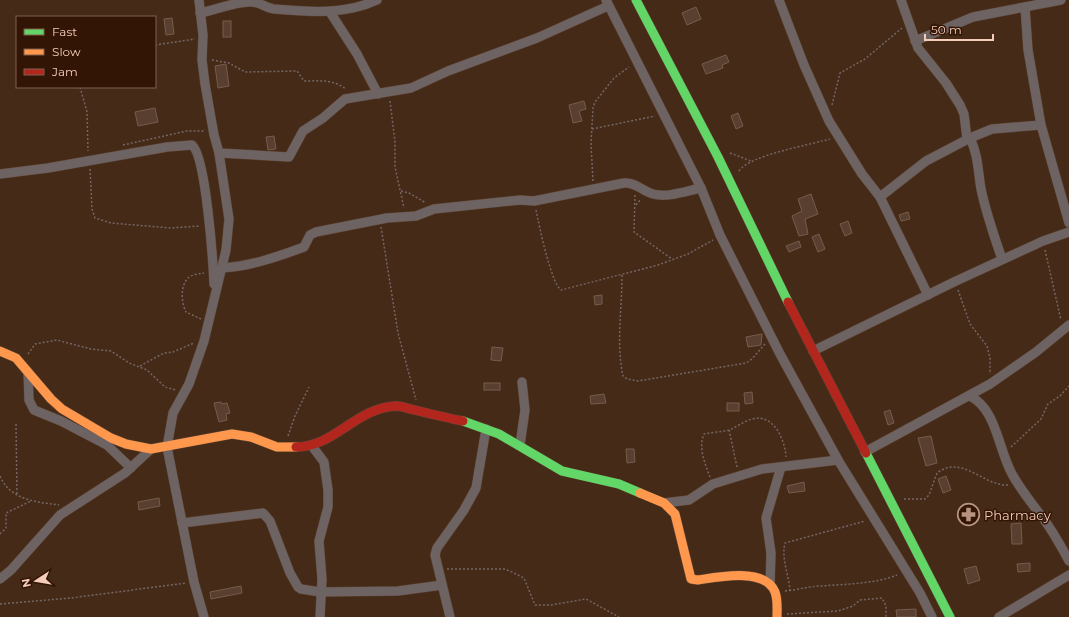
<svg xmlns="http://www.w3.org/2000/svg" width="1069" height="617" font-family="Montserrat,sans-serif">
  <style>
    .building { fill: #583f2f; stroke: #765c4c }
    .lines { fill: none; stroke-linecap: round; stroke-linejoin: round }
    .street-casing { stroke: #5e4535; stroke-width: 10 }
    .fast-casing { stroke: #5e4535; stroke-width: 10 }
    .slow-casing { stroke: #5e4535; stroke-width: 10 }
    .jam-casing { stroke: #5e4535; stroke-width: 10 }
    .path { stroke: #736664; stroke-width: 1.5; stroke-dasharray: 2 2; stroke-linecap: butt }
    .street { stroke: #6e6363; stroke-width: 9 }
    .fast { stroke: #63d668; stroke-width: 9 }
    .slow { stroke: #ff974d; stroke-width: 9 }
    .jam { stroke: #b3261e; stroke-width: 9 }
    .labels { text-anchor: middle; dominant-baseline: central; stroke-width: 3; stroke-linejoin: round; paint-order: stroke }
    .poi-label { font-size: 13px; fill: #f5ccb8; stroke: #321505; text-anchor: start }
  </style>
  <rect width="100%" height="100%" fill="#452a18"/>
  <g class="building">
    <path d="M696,7L701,19L687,25L682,13Z"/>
    <path d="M172,18L174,34L166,35L164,19Z"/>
    <rect x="223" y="21" width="8" height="16"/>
    <path d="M726,55L729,62L722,65L723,68L706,74L702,64Z"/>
    <path d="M226,64L229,86L218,88L215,66Z"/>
    <path d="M584,101L586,109L579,111L582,121L573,123L569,105Z"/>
    <path d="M155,108L158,122L138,126L135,112Z"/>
    <path d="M738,113L743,126L736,129L731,116Z"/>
    <path d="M274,136L276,149L268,150L266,137Z"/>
    <path d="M811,194L818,214L805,219L808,234L799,236L792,216L802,211L798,199Z"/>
    <path d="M908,212L910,219L901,221L899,215Z"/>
    <path d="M848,221L852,233L845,236L840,224Z"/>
    <path d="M819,234L825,249L818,252L812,237Z"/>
    <path d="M799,241L801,247L789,252L786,246Z"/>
    <path d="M602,295V304L595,305L594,296Z"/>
    <path d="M762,334L761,345L748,347L746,337Z"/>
    <path d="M492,347L503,348L501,361L491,360Z"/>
    <rect x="484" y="383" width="16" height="7"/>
    <path d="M752,392L753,403L745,404L744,393Z"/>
    <path d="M604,394L606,403L591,404L590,396Z"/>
    <path d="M221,402L222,404L227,403L230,413L226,414L227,420L219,422L214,403Z"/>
    <rect x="727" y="403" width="12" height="8"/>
    <path d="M890,410L894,423L888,425L884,412Z"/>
    <path d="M931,436L937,463L926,466L918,438Z"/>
    <path d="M626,449H634L635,462L627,463Z"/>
    <path d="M946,476L951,490L943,493L938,479Z"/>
    <path d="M804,482L805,491L789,493L787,486Z"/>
    <path d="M159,498L160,506L139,510L138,502Z"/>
    <path d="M1021,523L1022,544H1012L1011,524Z"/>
    <path d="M1030,563V571L1018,572L1017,564Z"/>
    <path d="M976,566L980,580L968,584L964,569Z"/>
    <path d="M241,586L242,593L211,599L210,592Z"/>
    <path d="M916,609V617H897L896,610Z"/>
  </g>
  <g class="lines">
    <defs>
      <g id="street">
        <path d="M199,0L203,35L202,60L205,84L214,135L219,153L229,219L226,250L204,341L189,384L173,413L167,447L194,582L204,617"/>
        <path d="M606,0L701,188L720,235L780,354L838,460L920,593L932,617"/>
        <path d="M779,0L804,65L829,121L862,174L880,197L928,295"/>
        <path d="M901,0L918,48L946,83L960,105L964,114L967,139"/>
        <path d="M1025,7L1028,50L1041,125L1069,223"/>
        <path d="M330,12L357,54L378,94"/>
        <path d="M200,13C216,10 236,1 251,2C260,2 266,8 274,9C309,12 345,15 377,0"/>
        <path d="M915,41L973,17L1061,0"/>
        <path d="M970,138C978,154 978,171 981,189C986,213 994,236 1002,259"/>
        <path d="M219,153L289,157L303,131L323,118L345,99L411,88L448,71L537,38L608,6"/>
        <path d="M0,174L48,168L167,147L192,145C206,156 213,262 214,284"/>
        <path d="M880,197L926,161L970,138L992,129L1041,125"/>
        <path d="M222,268C251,266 277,257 304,247L310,235L316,232L387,218L416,216L434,209L520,200L534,201L624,183C636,182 642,191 653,194C668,198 686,191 701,188"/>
        <path d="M813,351L956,281L1043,241L1069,232"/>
        <path d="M28,372L29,400L34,410L61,421L107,445L131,468"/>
        <path d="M970,396C996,409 998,447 1011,472C1019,488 1031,502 1042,517C1053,531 1061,546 1069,561"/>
        <path d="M520,445L525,410L522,382"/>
        <path d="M312,446L324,462L328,490V507L319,541L322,579L320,617"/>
        <path d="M865,452L990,384L1036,352L1069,325"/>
        <path d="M664,503L689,500L713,484L762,469L838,460"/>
        <path d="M182,523L263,513L270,521L290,573L298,587L301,589L320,592L398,591L442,585"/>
        <path d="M0,579L11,570L60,515L125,473L151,449"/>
        <path d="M770,585L771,553L766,518L781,467"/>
        <path d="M450,617L435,555L437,548L464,510L476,488L486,429"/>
        <path d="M999,617L1069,575"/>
      </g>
      <g id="fast">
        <path d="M636,0L718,157L788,302"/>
        <path d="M463,421L499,434L562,471L619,484L640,493"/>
        <path d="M866,453L950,617"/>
      </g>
      <g id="slow">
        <path d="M0,351L16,358L51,399L62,409L111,438L126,444L151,449L232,434L251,437L277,447H296"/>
        <path d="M640,493L664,503L675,514L691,579L698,580C718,577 765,567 775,592C778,600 777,609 777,617"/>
      </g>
      <g id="jam">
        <path d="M788,302L866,453"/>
        <path d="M296,447C335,447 356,407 397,406C402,406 409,409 415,410C431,414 447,418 463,421"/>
      </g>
    </defs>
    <use href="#street" class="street-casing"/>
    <use href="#fast" class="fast-casing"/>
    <use href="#slow" class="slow-casing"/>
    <use href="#jam" class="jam-casing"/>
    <g class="path">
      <path d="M155,45L195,39"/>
      <path d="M212,60L229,63L245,72L297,71L304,81C320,81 332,79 346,89"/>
      <path d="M80,87L87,112L88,151"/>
      <path d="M390,101L395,142V167L404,208"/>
      <path d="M832,105L840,73L865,59L902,28"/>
      <path d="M592,129L655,116"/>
      <path d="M123,145L187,131H204"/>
      <path d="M730,153L751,161"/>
      <path d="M90,169L92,209L95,218L111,223L170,228L200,226"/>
      <path d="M739,171C750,155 809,145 830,139"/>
      <path d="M593,181L591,144L593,108L595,102L614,78L629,67"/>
      <path d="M401,191L409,193L426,203"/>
      <path d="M635,195L634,232L672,259"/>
      <path d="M636,205L641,199"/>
      <path d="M536,210C539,225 551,283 561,290L658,265L688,254L713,240"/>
      <path d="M381,227L398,333L416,400"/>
      <path d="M1045,250L1061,320"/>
      <path d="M622,275C622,309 616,343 623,376L627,379L638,381L746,363L752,359L765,344"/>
      <path d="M958,290L970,324L987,346L990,358V374"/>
      <path d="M201,319L186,312C181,302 180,285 189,277C193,274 199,274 204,273"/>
      <path d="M28,354L35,344L57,340L91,349L111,351L129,363L147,370L165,387L176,390"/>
      <path d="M140,366L164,353L173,352L194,343"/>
      <path d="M16,424L17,496"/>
      <path d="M729,430L737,467"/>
      <path d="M288,436L295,416L309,387"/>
      <path d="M1011,447L1041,419L1048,404L1060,396L1069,386"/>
      <path d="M0,476C10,500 36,502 59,505"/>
      <path d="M710,477C705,464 698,447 704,434C712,432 721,432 729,430C737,427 744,421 752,419C773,413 785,439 786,457"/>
      <path d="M904,499H925L929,495L937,473C962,454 983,486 1008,485"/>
      <path d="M0,534L6,528V513L31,501"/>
      <path d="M447,569H504L510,571L524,578L535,605H551L586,599L619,617"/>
      <path d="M785,591C798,590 809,586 822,586C845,584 875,584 897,575"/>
      <path d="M790,591C789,575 781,559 785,543L865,521"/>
      <path d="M0,604L71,598L186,583"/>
      <path d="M787,614L838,611L853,606L860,600L882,598L886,606V617"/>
    </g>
    <use href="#street" class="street"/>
    <use href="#fast" class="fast"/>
    <use href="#slow" class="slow"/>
    <use href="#jam" class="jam"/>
  </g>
  <defs>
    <symbol id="pharmacy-ring" viewBox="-11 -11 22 22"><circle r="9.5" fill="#321505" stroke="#b79380" stroke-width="1.5"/><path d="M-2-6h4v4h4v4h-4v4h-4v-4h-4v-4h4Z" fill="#b79380"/></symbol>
  </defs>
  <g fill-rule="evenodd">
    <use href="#pharmacy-ring" x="956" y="502" width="25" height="25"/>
  </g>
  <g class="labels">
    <g class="poi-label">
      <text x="984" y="515">Pharmacy</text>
    </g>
  </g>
  <rect x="16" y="16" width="140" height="72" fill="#321505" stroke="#805e4d"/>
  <rect x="24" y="29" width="20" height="6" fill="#63d668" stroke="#805e4d"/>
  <text x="52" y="36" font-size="12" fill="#f5ccb8">Fast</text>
  <rect x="24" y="49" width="20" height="6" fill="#ff974d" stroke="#805e4d"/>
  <text x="52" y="56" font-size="12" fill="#f5ccb8">Slow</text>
  <rect x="24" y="69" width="20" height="6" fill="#b3261e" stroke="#805e4d"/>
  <text x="52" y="76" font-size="12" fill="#f5ccb8">Jam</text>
  <g transform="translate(36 581) rotate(258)" stroke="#321505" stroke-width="3" paint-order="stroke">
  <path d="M0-3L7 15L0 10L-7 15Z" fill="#f5ccb8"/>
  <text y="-6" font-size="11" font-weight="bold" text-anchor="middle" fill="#f5ccb8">N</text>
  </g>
  <path d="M925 34v6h68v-6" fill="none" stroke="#f5ccb8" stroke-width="2"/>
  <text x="931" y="34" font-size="12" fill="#f5ccb8" stroke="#321505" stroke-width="3" paint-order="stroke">50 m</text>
</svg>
